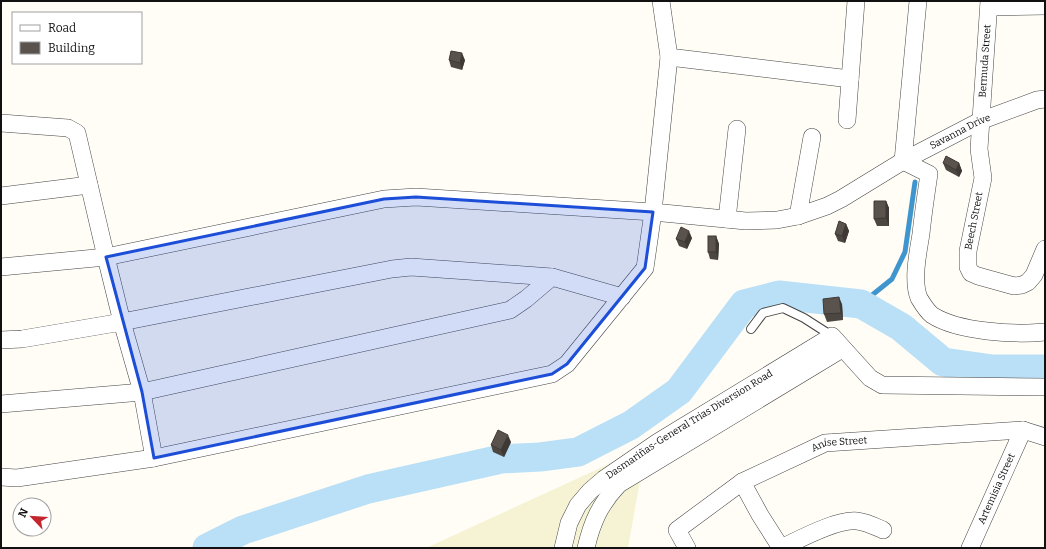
<svg xmlns="http://www.w3.org/2000/svg" width="1046" height="549" font-family="Bitter,serif">
  <style>
    .farmland { fill: #f6f3d4 }
    .lines { fill: none; stroke-linecap: round; stroke-linejoin: round }
    .stream { stroke: #3f96cf; stroke-width: 5 }
    .river { stroke: #b9e0f7; stroke-width: 29 }
    .lane-casing { stroke: #444; stroke-width: 10 }
    .street-casing { stroke: #444; stroke-width: 18 }
    .lane { stroke: #fff; stroke-width: 8 }
    .street { stroke: #fff; stroke-width: 17 }
    .wall { fill: #4d4742 }
    .shaded-wall { fill: #3f3936 }
    .building { fill: #5a524d; stroke: #3f3936 }
    .marked { fill: #1d4ed8; fill-opacity: 0.2; stroke: #1d4ed8; stroke-width: 3; stroke-linejoin: round }
    .labels { text-anchor: middle; dominant-baseline: central; stroke-width: 4; stroke-linejoin: round; paint-order: stroke }
    .street-label { font-size: 10px; fill: #111; stroke: #fff }
  </style>
  <rect width="100%" height="100%" fill="#fffdf5"/>
  <path class="farmland" d="M646,447L628,548H426Z"/>
  <g class="lines">
    <path class="stream" d="M861,304L892,279L905,252L915,182"/>
    <path class="river" d="M207,548L243,530L368,489L501,459L540,457L578,452L631,425L679,391L744,304L779,295L861,304L901,327L943,362L993,369H1045"/>
    <defs>
      <path id="lane" d="M751,329L763,313L783,308L804,318L832,336"/>
      <g id="street">
        <path d="M661,1L669,57L850,79"/>
        <path d="M918,1L903,161L929,174C926,194 923,214 921,234C918,252 912,281 919,298C922,303 928,312 932,315C958,332 1015,335 1045,332"/>
        <path d="M989,1L979,149L983,178L968,251V267L971,273L978,276L1014,286L1022,285L1028,282L1034,275L1045,249"/>
        <path d="M989,7L1045,6"/>
        <path id="s1" d="M669,57L653,212L746,221L777,220L798,216L827,206L841,199L903,161L980,121L1037,100L1045,99"/>
        <path d="M847,120L856,1"/>
        <path d="M1,123L68,128L77,133L106,257L1,267"/>
        <path d="M1,196L89,185"/>
        <path d="M798,216L812,137"/>
        <path d="M727,219L737,129"/>
        <path d="M1,340L22,339L122,322L142,392L154,458"/>
        <path d="M1,404L142,392L510,310L526,299L552,277L622,297"/>
        <path d="M1,477L17,478L154,458L552,374L567,364L645,268L653,212L416,197L384,199L106,257L122,322L392,269L411,267L552,277"/>
        <path d="M742,482L760,515L781,548"/>
        <path id="s2" d="M563,548L569,523L578,505L590,491L604,479L658,442L832,336L870,378L882,385L1045,387"/>
        <path d="M586,548C592,522 600,504 619,484L842,349"/>
        <path id="s3" d="M687,548L677,530L742,482L825,443L1023,430L1045,437"/>
        <path d="M781,548C800,539 837,519 857,521C866,522 874,526 883,530"/>
        <path id="s4" d="M970,548L1023,430"/>
      </g>
    </defs>
    <use href="#lane" class="lane-casing"/>
    <use href="#street" class="street-casing"/>
    <use href="#lane" class="lane"/>
    <use href="#street" class="street"/>
  </g>
  <g class="wall">
    <path d="M449,60H465L462,70L451,67Z"/>
    <path d="M943,163H959L962,171L959,177L946,170Z"/>
    <path d="M886,201L889,208V226H877L874,219Z"/>
    <path d="M846,224L849,231L845,243L838,241L835,234Z"/>
    <path d="M716,236L719,244L718,260L710,259L708,252Z"/>
    <path d="M692,238L687,249L679,246L676,239Z"/>
    <path d="M842,304L843,320L827,322L824,314Z"/>
    <path d="M511,442L504,457L493,452L491,445Z"/>
  </g>
  <g class="shaded-wall">
    <path d="M462,53L465,60L462,70L460,63Z"/>
    <path d="M959,163L962,171L959,177L956,170Z"/>
    <path d="M886,201L889,208V226L886,218Z"/>
    <path d="M846,224L849,231L845,243L842,236Z"/>
    <path d="M689,231L692,238L687,249L685,242Z"/>
    <path d="M716,236L719,244L718,260L716,252Z"/>
    <path d="M839,297L842,304L843,320L841,313Z"/>
    <path d="M508,435L511,442L504,457L501,450Z"/>
  </g>
  <g class="building">
    <path d="M451,51L462,53L460,63L449,60Z"/>
    <path d="M946,156L959,163L956,170L943,163Z"/>
    <path d="M874,201H886V218L874,219Z"/>
    <path d="M839,221L846,224L842,236L835,234Z"/>
    <path d="M681,227L689,231L685,242L676,239Z"/>
    <rect x="708" y="236" width="8" height="16"/>
    <path d="M839,297L841,313L824,314L823,299Z"/>
    <path d="M498,430L508,435L501,450L491,445Z"/>
  </g>
  <path class="marked" d="M416,197L653,212L645,268L567,364L552,374L154,458L142,392L106,257L384,199Z"/>
  <g class="labels">
    <g class="street-label">
      <text transform="translate(985 61) rotate(-86)">Bermuda Street</text>
      <text stroke="none"><textPath href="#s1" startOffset="485">Savanna Drive</textPath></text>
      <text transform="translate(974 221) rotate(-79)">Beech Street</text>
      <text stroke="none"><textPath href="#s2" startOffset="184">Dasmariñas-General Trias Diversion Road</textPath></text>
      <text stroke="none"><textPath href="#s3" startOffset="207">Anise Street</textPath></text>
      <text stroke="none"><textPath href="#s4" startOffset="65">Artemisia Street</textPath></text>
    </g>
  </g>
  <rect width="1046" height="549" fill="none" stroke="#111111" stroke-width="4"/>
  <rect x="12" y="12" width="130" height="52" fill="#ffffff" stroke="#a0a0a0"/>
  <rect x="20" y="25" width="20" height="6" fill="#ffffff" stroke="#a0a0a0"/>
  <text x="48" y="32" font-size="12" fill="#111111">Road</text>
  <rect x="20" y="42" width="20" height="12" fill="#5a524d" stroke="#a0a0a0"/>
  <text x="48" y="52" font-size="12" fill="#111111">Building</text>
  <g transform="translate(32 517) rotate(295)"><circle r="19" fill="#ffffff" stroke="#a0a0a0"/>
  <path d="M0-3L7 15L0 10L-7 15Z" fill="#c4262e"/>
  <text y="-6" font-size="11" font-weight="bold" text-anchor="middle" fill="#111111">N</text>
  </g>
</svg>
